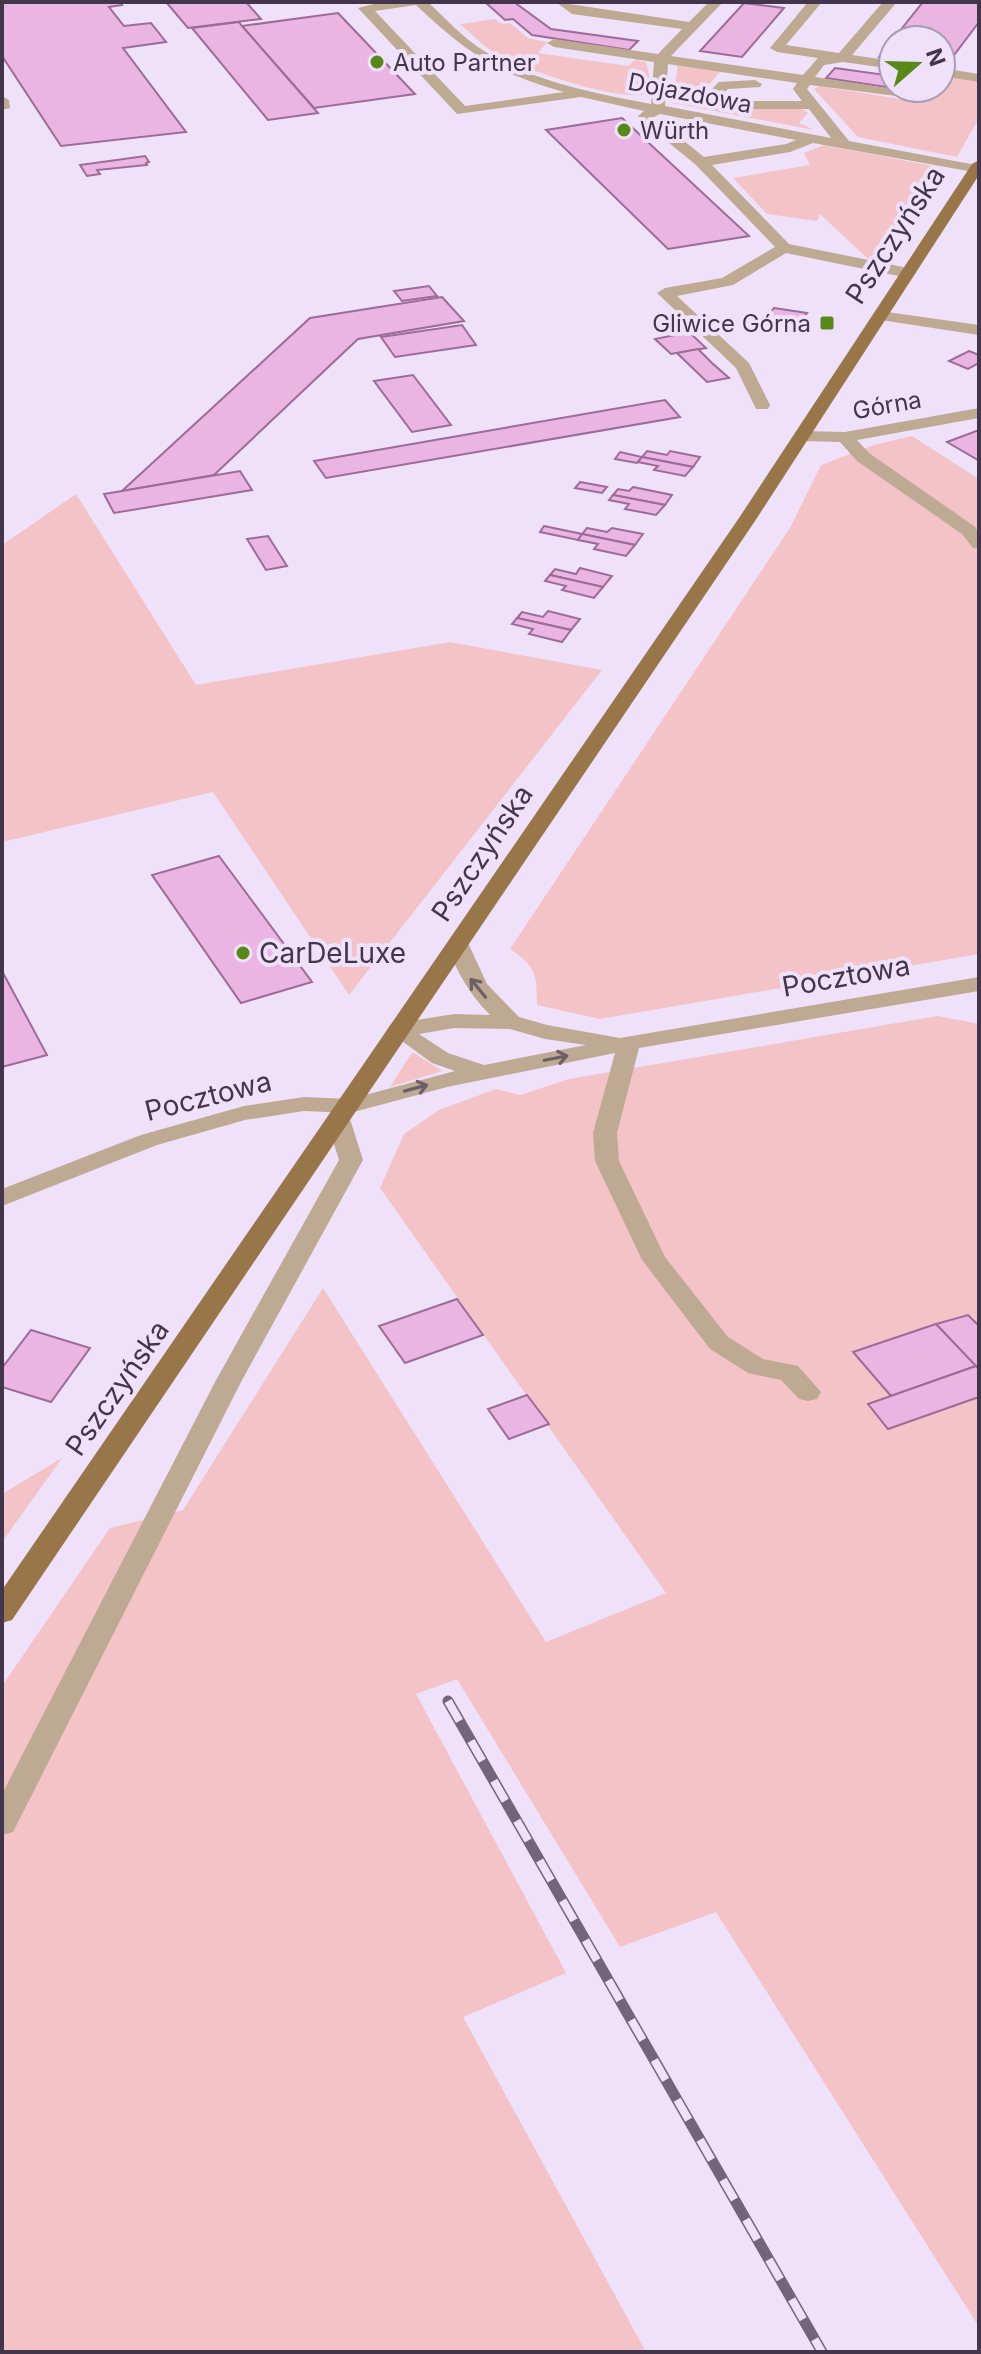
<svg xmlns="http://www.w3.org/2000/svg" width="981" height="2354" font-family="Inter,sans-serif">
  <style>
    .green { fill: #f4c3c8 }
    .building { fill: #eab4e3; stroke: #9d6b97; stroke-width: 2 }
    .lines { fill: none; stroke-linecap: round; stroke-linejoin: round }
    .minor { fill: #beaa93; fill-rule: evenodd }
    .major { fill: #99754a; fill-rule: evenodd }
    .rail-casing { stroke: #72647b; stroke-width: 11 }
    .rail { stroke: #efe1f9; stroke-width: 8; stroke-dasharray: 23; stroke-linecap: butt }
    .oneway { stroke: #6e5e65 }
    .poi-dot { fill: #58871a; stroke: #efe1f9; stroke-width: 3 }
    .labels { text-anchor: middle; dominant-baseline: central; stroke-width: 8; stroke-linejoin: round; paint-order: stroke }
    .far-poi-label { font-size: 24px; fill: #43354c; stroke: #efe1f9; text-anchor: start }
    .far-street-label { font-size: 24px; fill: #43354c; stroke: #efe1f9 }
    .street-label { font-size: 28px; fill: #43354c; stroke: #efe1f9 }
    .poi-label { font-size: 28px; fill: #43354c; stroke: #efe1f9; text-anchor: start }
  </style>
  <rect width="100%" height="100%" fill="#efe1f9"/>
  <g class="green">
    <path d="M495,19L502,24L510,23L528,38L547,42L538,53L628,66L635,60L646,62L653,92C626,106 526,70 498,55C484,47 472,34 460,24Z"/>
    <path d="M678,64L791,82L720,72L702,92L711,102L744,108L802,109L808,113L799,123L814,130L672,103Z"/>
    <path d="M941,75L979,81V118L957,157L858,137L814,89L819,86L919,102L930,88H941Z"/>
    <path d="M824,145L938,167L882,255L868,259L820,214L817,221L767,214L733,178L810,165L804,153Z"/>
    <path d="M912,436L979,479V544L974,546L979,554V954L600,1019L537,1005C537,975 536,966 510,949L790,528L821,465L874,445Z"/>
    <path d="M76,494L196,685L450,642L602,670L349,995L213,792L2,842V545Z"/>
    <path d="M938,1016L979,1024V2327L716,1912L620,1947L457,1679L416,1694L566,1973L463,2017L646,2352H2V1686L110,1528L183,1510L323,1288L546,1642L666,1593L380,1188L404,1134L439,1110L496,1089L520,1095L569,1079Z"/>
    <path d="M414,1053L442,1071L390,1087L411,1054Z"/>
    <path d="M62,1458L2,1542V1494Z"/>
  </g>
  <g class="building">
    <path d="M2,2H120L122,5L109,7L124,26L151,23L166,42L123,48L186,132L61,146L2,56Z"/>
    <path d="M166,2H246L261,19L188,28Z"/>
    <path d="M485,2H514L551,29L638,41L629,50L532,35L513,19L505,20Z"/>
    <path d="M923,2H979V22L945,67L941,66V40H893V59L879,57Z"/>
    <path d="M744,3L784,8L742,57L700,51Z"/>
    <path d="M338,13L415,94L314,108L242,26Z"/>
    <path d="M239,22L242,26L318,113L268,120L192,28Z"/>
    <path d="M835,68L893,76V88H930L926,93L826,78Z"/>
    <path d="M622,118L749,236L668,249L546,130Z"/>
    <path d="M145,156L149,162L146,163L147,165L97,170L100,174L87,176L80,165Z"/>
    <path d="M429,286L437,296L402,301L394,291Z"/>
    <path d="M442,297L464,321L358,339L214,475L122,491L310,318Z"/>
    <path d="M774,308L807,313L793,331L760,326Z"/>
    <path d="M462,325L476,345L395,357L381,337Z"/>
    <path d="M689,332L706,348L671,354L655,339Z"/>
    <path d="M698,349L712,363L729,378L707,382L677,353Z"/>
    <path d="M969,351L979,355V363L968,369L949,361Z"/>
    <path d="M413,375L451,425L412,432L374,381Z"/>
    <path d="M665,400L680,417L326,478L314,461Z"/>
    <path d="M979,430L978,460L947,442Z"/>
    <path d="M647,451L667,455L670,451L700,457L693,467L642,457Z"/>
    <path d="M620,452L642,457L637,463L615,459Z"/>
    <path d="M642,457L693,467L685,476L654,470L658,466L638,462Z"/>
    <path d="M240,471L252,490L114,513L104,494Z"/>
    <path d="M580,482L607,487L602,493L575,488Z"/>
    <path d="M633,487L672,495L665,505L613,495L618,489L629,491Z"/>
    <path d="M613,495L665,505L656,515L625,509L629,504L609,500Z"/>
    <path d="M544,526L582,534L578,540L540,532Z"/>
    <path d="M587,528L607,532L612,528L643,534L635,545L582,534Z"/>
    <path d="M582,534L635,545L626,556L594,549L598,544L578,540Z"/>
    <path d="M268,536L287,566L266,570L247,539Z"/>
    <path d="M580,568L612,576L603,587L550,575L555,569L576,574Z"/>
    <path d="M550,575L603,587L594,598L562,590L566,586L545,581Z"/>
    <path d="M548,611L580,619L571,630L517,618L522,612L543,617Z"/>
    <path d="M517,618L571,630L562,642L529,634L533,629L512,624Z"/>
    <path d="M219,856L312,982L241,1003L152,875Z"/>
    <path d="M2,971L47,1055L2,1067Z"/>
    <path d="M457,1299L483,1335L405,1363L379,1326Z"/>
    <path d="M968,1315L979,1326V1370L936,1324Z"/>
    <path d="M936,1324L976,1366L891,1396L853,1352Z"/>
    <path d="M31,1330L90,1348L51,1402L2,1387V1368Z"/>
    <path d="M976,1366L979,1370V1397L888,1429L868,1404Z"/>
    <path d="M527,1395L549,1424L509,1439L488,1409Z"/>
  </g>
  <g class="lines">
    <g class="minor">
      <path d="M382,2H428C446,19 463,38 484,51C533,82 595,93 651,104L654,62L554,47L547,43L554,39L658,54L682,29L572,14L556,2L689,22L709,2H723L671,56L803,75L818,58L777,52L770,48L808,2H822L786,45L839,53L883,2H897L852,55L893,61V69L843,62L824,65L815,77L907,91L912,92V98L810,85L807,89L849,141L976,165H979V173L813,143L790,152L712,165L789,244L908,268L916,273L908,278L786,253L733,285L677,296L749,363L770,405L768,409H756L736,368L657,293L665,288L722,278L775,247L696,165L640,119L638,116L644,111L581,97L457,114L358,8ZM416,5C467,53 496,73 564,92L465,106L375,11ZM668,64L797,83L793,89L802,101H743L721,97L728,89L760,87L762,84L755,80L719,82L706,95L710,103L743,109H809L831,138L665,106ZM660,114L796,140L786,144L704,157L654,117Z"/>
      <path d="M941,68L979,74V82L941,76Z"/>
      <path d="M2,96L9,100L10,108L2,110Z"/>
      <path d="M880,311L979,325V335L874,319V313Z"/>
      <path d="M979,408V418L857,440L869,453L974,526L979,532V549L973,548L962,534L857,461L840,442L803,441L794,436L803,431L845,432Z"/>
      <path d="M458,938L469,945L487,984L519,1017L547,1025L620,1038L979,977V991L639,1048L617,1133L619,1161L665,1257L728,1337L763,1359L798,1366L821,1392L817,1399L808,1401L799,1399L781,1380L748,1373L710,1349L642,1260L595,1161L593,1133L615,1053L447,1087L350,1113L304,1111L245,1120L157,1145L2,1206V1189L141,1135L244,1106L304,1097L350,1099L455,1071L432,1063L387,1030L390,1025L398,1023L454,1014L490,1015C469,994 457,972 447,945ZM454,1028L510,1029L545,1039L586,1045L484,1065L448,1053L419,1034Z"/>
      <path d="M339,1114L347,1117L351,1122L363,1160L241,1382L13,1832L2,1835V1794L215,1382L339,1160L327,1122L331,1117Z"/>
    </g>
    <path class="major" d="M979,160V175L757,518L12,1620L2,1623V1590L739,518L972,164Z"/>
    <defs>
      <path id="rail" d="M448,1701L822,2352"/>
    </defs>
    <use href="#rail" class="rail-casing"/>
    <use href="#rail" class="rail"/>
  </g>
  <defs><path id="oneway-shaft" d="M-6 0H5M1.5-3L5.5 0L1.5 3" fill="none" stroke-width="1.6" stroke-linecap="round" stroke-linejoin="round" transform="scale(2)"/></defs>
  <g class="oneway">
    <use href="#oneway-shaft" transform="translate(478 988) rotate(-129)"/>
    <use href="#oneway-shaft" transform="translate(556 1058) rotate(-11)"/>
    <use href="#oneway-shaft" transform="translate(416 1088) rotate(-15)"/>
  </g>
  <g class="poi-dot">
    <circle cx="377" cy="62" r="8"/>
    <circle cx="624" cy="130" r="8"/>
    <rect x="819" y="315" width="16" height="16" rx="4"/>
    <circle cx="243" cy="953" r="8"/>
  </g>
  <g class="labels">
    <g class="far-poi-label">
      <text x="393" y="62">Auto Partner</text>
      <text x="640" y="130">Würth</text>
      <text x="811" y="323" text-anchor="end">Gliwice Górna</text>
    </g>
    <g class="far-street-label">
      <text transform="translate(690 93) rotate(11)">Dojazdowa</text>
      <text transform="translate(887 405) rotate(-10)">Górna</text>
    </g>
    <g class="street-label">
      <text transform="translate(895 235) rotate(-57)">Pszczyńska</text>
      <text transform="translate(482 853) rotate(-56)">Pszczyńska</text>
      <text transform="translate(846 976) rotate(-10)">Pocztowa</text>
      <text transform="translate(208 1096) rotate(-14)">Pocztowa</text>
      <text transform="translate(117 1388) rotate(-55)">Pszczyńska</text>
    </g>
    <g class="poi-label">
      <text x="259" y="953">CarDeLuxe</text>
    </g>
  </g>
  <rect width="981" height="2354" fill="none" stroke="#43354c" stroke-width="8"/>
  <g transform="translate(917 64) rotate(70)"><circle r="38" fill="#efe1f9" stroke="#aa9cb4" stroke-width="2"/>
  <path d="M0-6L14 30L0 20L-14 30Z" fill="#58871a"/>
  <text y="-12" font-size="22" font-weight="bold" text-anchor="middle" fill="#43354c">N</text>
  </g>
</svg>
